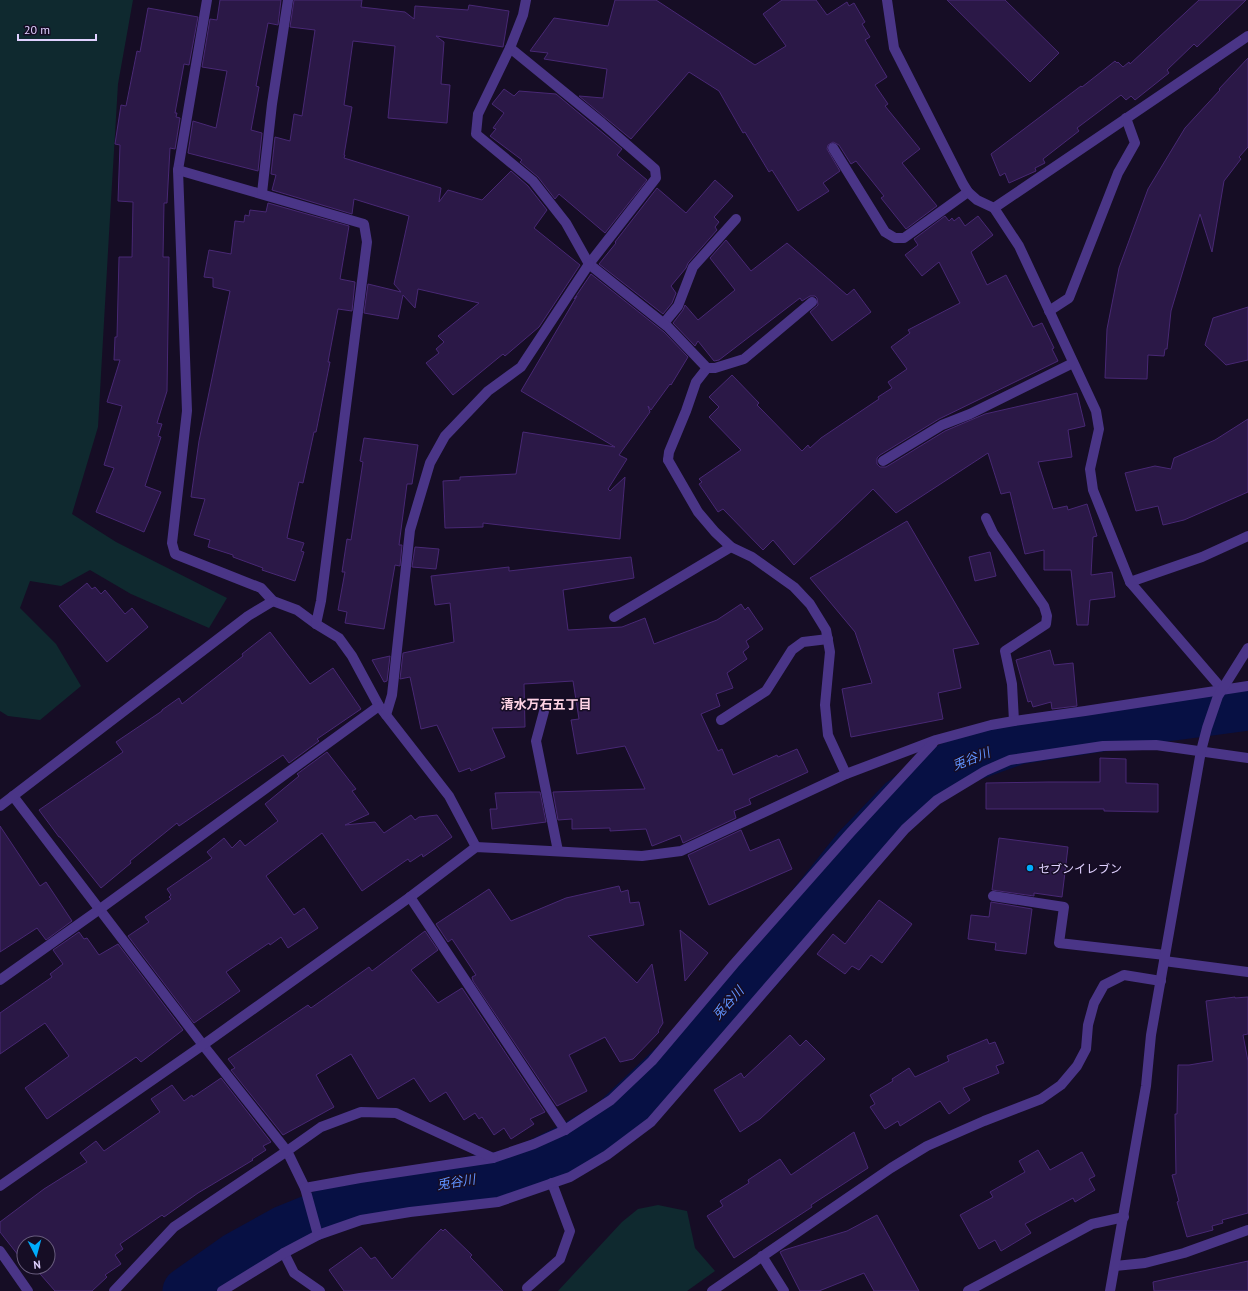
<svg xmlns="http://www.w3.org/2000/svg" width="1248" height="1291" font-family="'PT Sans','Noto Sans JP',sans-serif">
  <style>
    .green { fill: #0f292f }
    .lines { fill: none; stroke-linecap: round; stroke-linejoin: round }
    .river { stroke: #071044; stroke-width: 47 }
    .building { fill: #2b1847; stroke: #482874 }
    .service { stroke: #4a3587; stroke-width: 10 }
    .minor { stroke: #4a3587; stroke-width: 10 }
    .tertiary { stroke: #4a3587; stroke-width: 10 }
    .poi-dot { fill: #00acfc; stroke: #160d25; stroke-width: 1.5 }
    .labels { text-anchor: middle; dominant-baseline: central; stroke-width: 3; stroke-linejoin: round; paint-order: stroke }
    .poi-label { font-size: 12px; fill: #e0d1ff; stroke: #160d25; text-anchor: start }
    .neighbourhood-label { font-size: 13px; font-weight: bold; fill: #ffd3e5; stroke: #160d25 }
    .water-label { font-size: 13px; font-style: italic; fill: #5f92ff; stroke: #160d25 }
  </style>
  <rect width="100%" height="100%" fill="#160d25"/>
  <g class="green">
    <path d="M0,0H133L118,84L109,234L98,427L72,514L116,542L227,598L209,628L131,594L90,570L61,586L30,581L20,608L56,644L81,686L40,720L8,716L0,711Z"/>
    <path d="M658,1205L687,1211L695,1248L715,1271L687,1291H558L622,1222L638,1209Z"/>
  </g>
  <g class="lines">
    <path class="river" d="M186,1291L237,1255L284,1229L358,1199L518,1172L575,1144L612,1122L676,1061L763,965L855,849L901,801L951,765L1018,741L1166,718L1248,707"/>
  </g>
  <g class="building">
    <path d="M220,0H281L278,25L268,23L256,86L259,87L251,130L262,133L258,171L188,153L193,121L216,128L227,71L202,67L210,19L217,20Z"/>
    <path d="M294,0H362L361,7L405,12L414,19L415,6L468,10L469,5L509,11L503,47L436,36L444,42L441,84L450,85L447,123L388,118L395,46L353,41L344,105L352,107L344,155H345L344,158L441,188L439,202L448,190L482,200L511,171L528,186L547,210L534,228L580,265L539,327L505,356L503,354L453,395L426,363L439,353L436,349L444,342L438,336L479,303L418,289L415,308L403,295L398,319L364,313L368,284L401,292L394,284L409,216L354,199L352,214L272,190L276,175L271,174L275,137L290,141L294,114L302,116L315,30L290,27Z"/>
    <path d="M615,0H656L755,65L786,46L763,14L782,0H816L827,15L847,2L849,6L854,3L865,22L862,24L870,37L865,40L887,77L875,85L888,104L885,106L920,149L902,163L937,206L906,229L881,198L884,196L856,161L851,164L839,145L833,142L828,145L827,149L840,171L823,183L829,191L798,211L772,170L769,172L745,132L743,133L719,91L689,72L631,139L579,96L603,98L607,69L544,59L548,53L530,51L554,18L608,26Z"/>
    <path d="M947,0H1005L1059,53L1030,82Z"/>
    <path d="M1199,0H1246L1197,47L1194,44L1167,70L1169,73L1135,100L1131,96L1126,100L1121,95L1077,128L1079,131L1043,159L1045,163L1035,168L1036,171L1009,183L1005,173L1000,176L991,154L1081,86L1082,87L1115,61L1117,63L1118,62L1123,67L1129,62L1130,64Z"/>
    <path d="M148,8L198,17L189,65L184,64L175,113H177L176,117L180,118L175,149L170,148L167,203H164L163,257H169L167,391L157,423L162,424L158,436L161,437L145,486L161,492L144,532L96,512L114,468L104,465L122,406L107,402L120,360H114L115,337H117L119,257H132L133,202L118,201L120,145L115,144L121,105L126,106L137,51L140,52Z"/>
    <path d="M1248,58V147L1239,157L1241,159L1224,181L1212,252L1200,214L1171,311L1167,349H1165L1164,356L1148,355L1147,379L1105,378L1107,329L1119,268L1148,189L1185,128L1220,90L1219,89Z"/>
    <path d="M504,89L514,96L519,91L556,94L622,149L617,155L647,180L605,233L559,194L555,199L538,177L520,162L522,160L490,136L496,129L493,128L504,113L492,104Z"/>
    <path d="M715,180L733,196L714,217L719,222L715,227L717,230L688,263L686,268L671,286L676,293L672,303L663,314L599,264L616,243L615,242L657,188L686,213Z"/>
    <path d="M268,203L349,226L340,279L355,282L352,311L338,309L328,362H330L316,432H314L303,483L299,482L287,538L304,543L301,551L304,552L295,581L262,570L263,568L233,557V555L208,547L210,540L194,535L205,499L191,497L199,441L230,291L213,287V278L204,277L209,250L231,254L235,221L244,222L245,215L249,216L250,210L266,212Z"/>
    <path d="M945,216L949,221L952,218L954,221L959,217L965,226L978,216L993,235L971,252L987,285L1006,275L1033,327L1042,323L1054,348L1052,349L1058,361L939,419L880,455L877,458V464L880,467H886L945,431L985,414L1077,393L1085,426L1068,430L1072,457L1038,462L1053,509L1067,506L1068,510L1087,504L1097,536L1093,537L1091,575L1112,572L1115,597L1090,600L1088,625H1077L1071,570H1044V550L1025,554L1010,492L1001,494L988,453L896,513L873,489L794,565L773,540L763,550L723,509L718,512L699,484L702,482L699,479L741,450L709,417L719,407L709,397L732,375L759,403L757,405L761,409L802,451L808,445L810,448L821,438L879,399L878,397L892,388L888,382L907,369L891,347L910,333L908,330L960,303L939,262L922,276L905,255L918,245L914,239Z"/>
    <path d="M726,240L751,271L787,243L847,295L854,289L871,312L832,341L810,312L818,305L817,298L815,296H810L802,301L800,298L719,360L714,361L698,341L695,346L673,323L683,310L685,305L698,320L735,290L710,258Z"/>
    <path d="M591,274L664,332L688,357L671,385L670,384L651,410L648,406L650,412L619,455L627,459L608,489L610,491L625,477L620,539L483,523V527L445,528L443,481L460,480V477L516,474L523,432L615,447L521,391L577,296L574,299Z"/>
    <path d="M1248,307V360L1226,365L1205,345L1213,318Z"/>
    <path d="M1248,419V492L1184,520L1163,525L1158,506L1136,511L1125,473L1155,466L1171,469L1174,458L1215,440Z"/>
    <path d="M364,438L418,445L412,484H407L399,545H402L400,566L395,565L384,629L345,623L347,612L338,610L345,572H342L347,539L351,540L363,462L360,461Z"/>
    <path d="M907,521L979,644L953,649L961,688L938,693L943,719L851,737L842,689L872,683L855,632L810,578Z"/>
    <path d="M415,547L439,549L436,569L412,567Z"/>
    <path d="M990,552L996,576L975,581L969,557Z"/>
    <path d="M631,557L634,578L563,590L568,630L622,627L645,618L654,644L717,620L741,604L745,610L748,607L763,629L746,641L749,647L743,652L747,659L727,673L733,688L716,694L720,706L701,714L718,751L722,749L733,775L777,755L778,757L797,749L808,772L749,799L751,804L734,811L736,818L683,843L680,835L652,846L646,829L610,831V828L572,829V819L558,820L553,792L645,789L625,746L577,754L571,720L579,719L573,681L524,684L525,727L492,728L505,757L471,771L470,768L459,772L437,725L421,729L410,677L400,679L403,653L454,642L450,603L435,605L431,576L509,567V571Z"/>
    <path d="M87,583L92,589L95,587L101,594L105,590L125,614L132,608L148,627L107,662L59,606Z"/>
    <path d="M270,632L310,684L333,668L361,709L317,739L319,741L289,763L283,755L179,826L177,823L130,861L131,863L101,888L60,837H59L39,810L123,752L116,742L162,711V710L179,698L182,704L243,656L242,654Z"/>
    <path d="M1050,650L1054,665L1073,663L1077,706L1052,709L1051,702L1033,707L1031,701L1028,702L1016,660Z"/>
    <path d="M390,656L387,681L384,682L372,660Z"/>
    <path d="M327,752L356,789L352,791L369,814L345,825L375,822L384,833L411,815L415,820L419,817L437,815L452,837L423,857L422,854L410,862L408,859L362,891L322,833L266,876L294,915L304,908L318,928L288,948L281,937L270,945L269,943L226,972L240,991L194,1023L128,936L149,922L145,917L171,899L169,897L171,895L167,889L212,858L207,852L224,838L232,848L240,840L245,846L278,821L265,804L299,776L297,774Z"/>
    <path d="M1100,758L1126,759V783L1158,784V812L1104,811V809H986V783L1048,782H1100Z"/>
    <path d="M529,792H540L546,822L492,829L490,809H497L495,793Z"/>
    <path d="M0,826L40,886L46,882L72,921L46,940L37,928L0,952Z"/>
    <path d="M741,830L750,851L779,839L792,869L709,905L688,855Z"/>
    <path d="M999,838L1068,847L1062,897L1034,893V896L992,890Z"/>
    <path d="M619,886L621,892L628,890L630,903L639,902L644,925L588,936L637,983L652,964L663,1023L658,1031L659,1032L633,1059L620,1062L605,1037L569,1055L587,1091L557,1106L473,981L472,977L476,975L452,939L448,942L436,924L489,889L511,921L566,898Z"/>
    <path d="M879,900L912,924L882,963L871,955L859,970L852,966L845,974L817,954L833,934L845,944Z"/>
    <path d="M991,902L1032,909L1026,954L995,950L996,943L968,939L971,915L989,917Z"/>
    <path d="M680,930L708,953L685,981Z"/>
    <path d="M425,931L438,950L411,970L438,1003L462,988L545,1112L530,1119L534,1124L511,1139L504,1128L494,1135L482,1117L479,1119L475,1113L464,1120L446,1092L430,1102L414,1078L378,1099L351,1054L316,1075L334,1107L283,1135L231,1070L235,1068L228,1059L308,1005L311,1008L369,967L372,971Z"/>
    <path d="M79,932L84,939L87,938L99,955L118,944L183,1030L141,1062L136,1057L47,1119L25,1088L69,1056L45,1023L0,1054V1013L52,977L50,974L63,964L53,950Z"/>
    <path d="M1235,997V998L1248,997V1034L1243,1035L1248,1061V1213L1222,1220L1223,1223L1212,1226L1213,1230L1187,1237L1177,1202L1179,1201L1172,1175L1176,1174L1175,1114H1177L1178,1065H1189L1213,1061L1206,1001Z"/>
    <path d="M790,1035L800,1046L806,1040L825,1059L760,1119L740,1132L714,1090L741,1073L744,1078Z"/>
    <path d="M987,1039L989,1044L995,1042L1004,1063L996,1066L999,1073L963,1088L970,1100L949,1114L940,1101L900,1126L898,1121L885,1129L870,1107L875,1104L870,1095L893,1081L892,1079L909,1068L915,1077L949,1061L947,1056Z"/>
    <path d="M221,1078L271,1142L263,1146L266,1150L252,1159L253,1160L198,1193L164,1217L162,1215L120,1244L123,1249L115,1255L121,1264L105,1275L107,1277L92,1291H55L34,1267H48V1243H24V1259L22,1260L0,1232V1222L44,1189L87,1162L80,1153L96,1141L104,1151L160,1112L151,1099L172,1085L184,1101L192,1095L193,1097Z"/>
    <path d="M854,1132L868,1168L811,1205L812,1207L734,1258L707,1216L723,1206L720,1201L749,1183L748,1180L780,1159L791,1175Z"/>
    <path d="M1038,1150L1050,1170L1082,1152L1095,1176L1089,1179L1095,1190L1075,1202L1073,1198L1025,1224L1031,1233L1001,1251L995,1240L979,1249L960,1215L993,1197L990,1192L1025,1172L1019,1161Z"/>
    <path d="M877,1215L919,1291H874L864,1273L819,1291H800L780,1252L784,1250L847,1231Z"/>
    <path d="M441,1229L443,1231L445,1229L472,1255L470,1257L503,1291H344L329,1270L361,1247L371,1259L375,1257L392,1279Z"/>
    <path d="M1248,1261V1291H1154L1153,1282Z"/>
  </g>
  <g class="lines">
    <g class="service">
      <path d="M510,48L602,123L655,169L656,178L589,264"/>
      <path d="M833,148L885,232L895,238H904L968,192"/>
      <path d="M994,208L1248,36"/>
      <path d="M1049,311L1069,298L1118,173L1135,143L1126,118"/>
      <path d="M664,323L678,306L693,267L736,219"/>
      <path d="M668,460L669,452L686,411L696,382L707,368H715L744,359L812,302"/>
      <path d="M883,461L942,425L970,414L1073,363"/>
      <path d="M986,518L993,533L1044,606L1047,616L1046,624L1005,651L1012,684L1014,721"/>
      <path d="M1130,582L1202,557L1248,536"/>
      <path d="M614,617L731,547"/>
      <path d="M546,704L536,741L558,851"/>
      <path d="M721,720L766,691L792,650L803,642L828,639"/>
      <path d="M993,896L1064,907L1059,943L1165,955"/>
      <path d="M284,1253L294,1273L320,1291"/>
      <path d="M762,1256L784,1291"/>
      <path d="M527,1288L560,1259L570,1231L552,1183"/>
      <path d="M968,1291L1092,1224L1124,1217"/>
    </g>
    <g class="minor">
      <path d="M207,0L178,170L187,411L172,543L175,554L261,588L273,601L297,610L316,624L339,638L352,656L379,706L449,796L476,847"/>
      <path d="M526,0L523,15L510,48L478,114L476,134L533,181L566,223L589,264L668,327L707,368"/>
      <path d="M887,0L894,48L963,184L968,192L977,200L994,208L1019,246L1096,411L1099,429L1090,469L1093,490L1130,582L1222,689"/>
      <path d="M178,170L364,224L367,242L321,601L316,624"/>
      <path d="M262,193L272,104L288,0"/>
      <path d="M668,460L698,512L715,532L731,547L752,557L794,587L810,604L826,630L830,652L825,705L828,735L846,774"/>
      <path d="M386,715L392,695L410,530L430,463L445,436L488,391L521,367L589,264"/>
      <path d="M13,796L203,1045L287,1151L305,1188"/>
      <path d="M0,806L248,616L273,601"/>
      <path d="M410,897L565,1130"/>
      <path d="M1164,961L1248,972"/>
      <path d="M0,980L100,909L379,706"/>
      <path d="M0,1186L203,1045L410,897L476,847L642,856L681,851L846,774L936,740L991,725L1014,721L1085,711L1248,686"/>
      <path d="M318,1235L305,1188L360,1178L493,1158L534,1144L565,1130L611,1100L652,1061L734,964L850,833L933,743"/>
      <path d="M0,1251L28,1291"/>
      <path d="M1115,1266L1145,1263L1184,1253L1248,1230"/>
      <path d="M114,1291L174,1227L287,1151L321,1127L361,1112L396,1113L493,1158"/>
      <path d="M222,1291L284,1253L318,1235L361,1220L410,1212L498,1202L570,1177L607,1155L651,1122L905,829L937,800L985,771L1010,760L1103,746L1156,745L1248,758"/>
      <path d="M712,1291L891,1168L927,1146L984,1121L1041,1099L1061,1085L1077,1066L1086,1049L1088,1025L1094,1003L1104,985L1124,975L1161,981"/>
    </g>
    <path class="tertiary" d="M1110,1291L1146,1086L1151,1035L1201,751L1207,728L1218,696L1248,648"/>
  </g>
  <circle class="poi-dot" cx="1030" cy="868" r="4"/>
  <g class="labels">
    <g class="poi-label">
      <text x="1038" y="868">セブンイレブン</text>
    </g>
    <g class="neighbourhood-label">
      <text x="546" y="704">清水万石五丁目</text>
    </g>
    <g class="water-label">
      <text transform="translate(971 759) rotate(-21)">兎谷川</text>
      <text transform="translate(728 1003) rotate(-48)">兎谷川</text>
      <text transform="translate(456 1182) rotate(-9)">兎谷川</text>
    </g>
  </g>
  <g transform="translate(36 1255) rotate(174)"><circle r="19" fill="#160d25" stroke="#675b7c"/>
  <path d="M0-3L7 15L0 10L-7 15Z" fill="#00acfc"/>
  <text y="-6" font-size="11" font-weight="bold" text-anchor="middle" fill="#e0d1ff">N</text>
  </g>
  <path d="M18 34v6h78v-6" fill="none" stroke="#e0d1ff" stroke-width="2"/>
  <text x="24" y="34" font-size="12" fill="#e0d1ff" stroke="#160d25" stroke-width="3" paint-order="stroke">20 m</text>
</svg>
